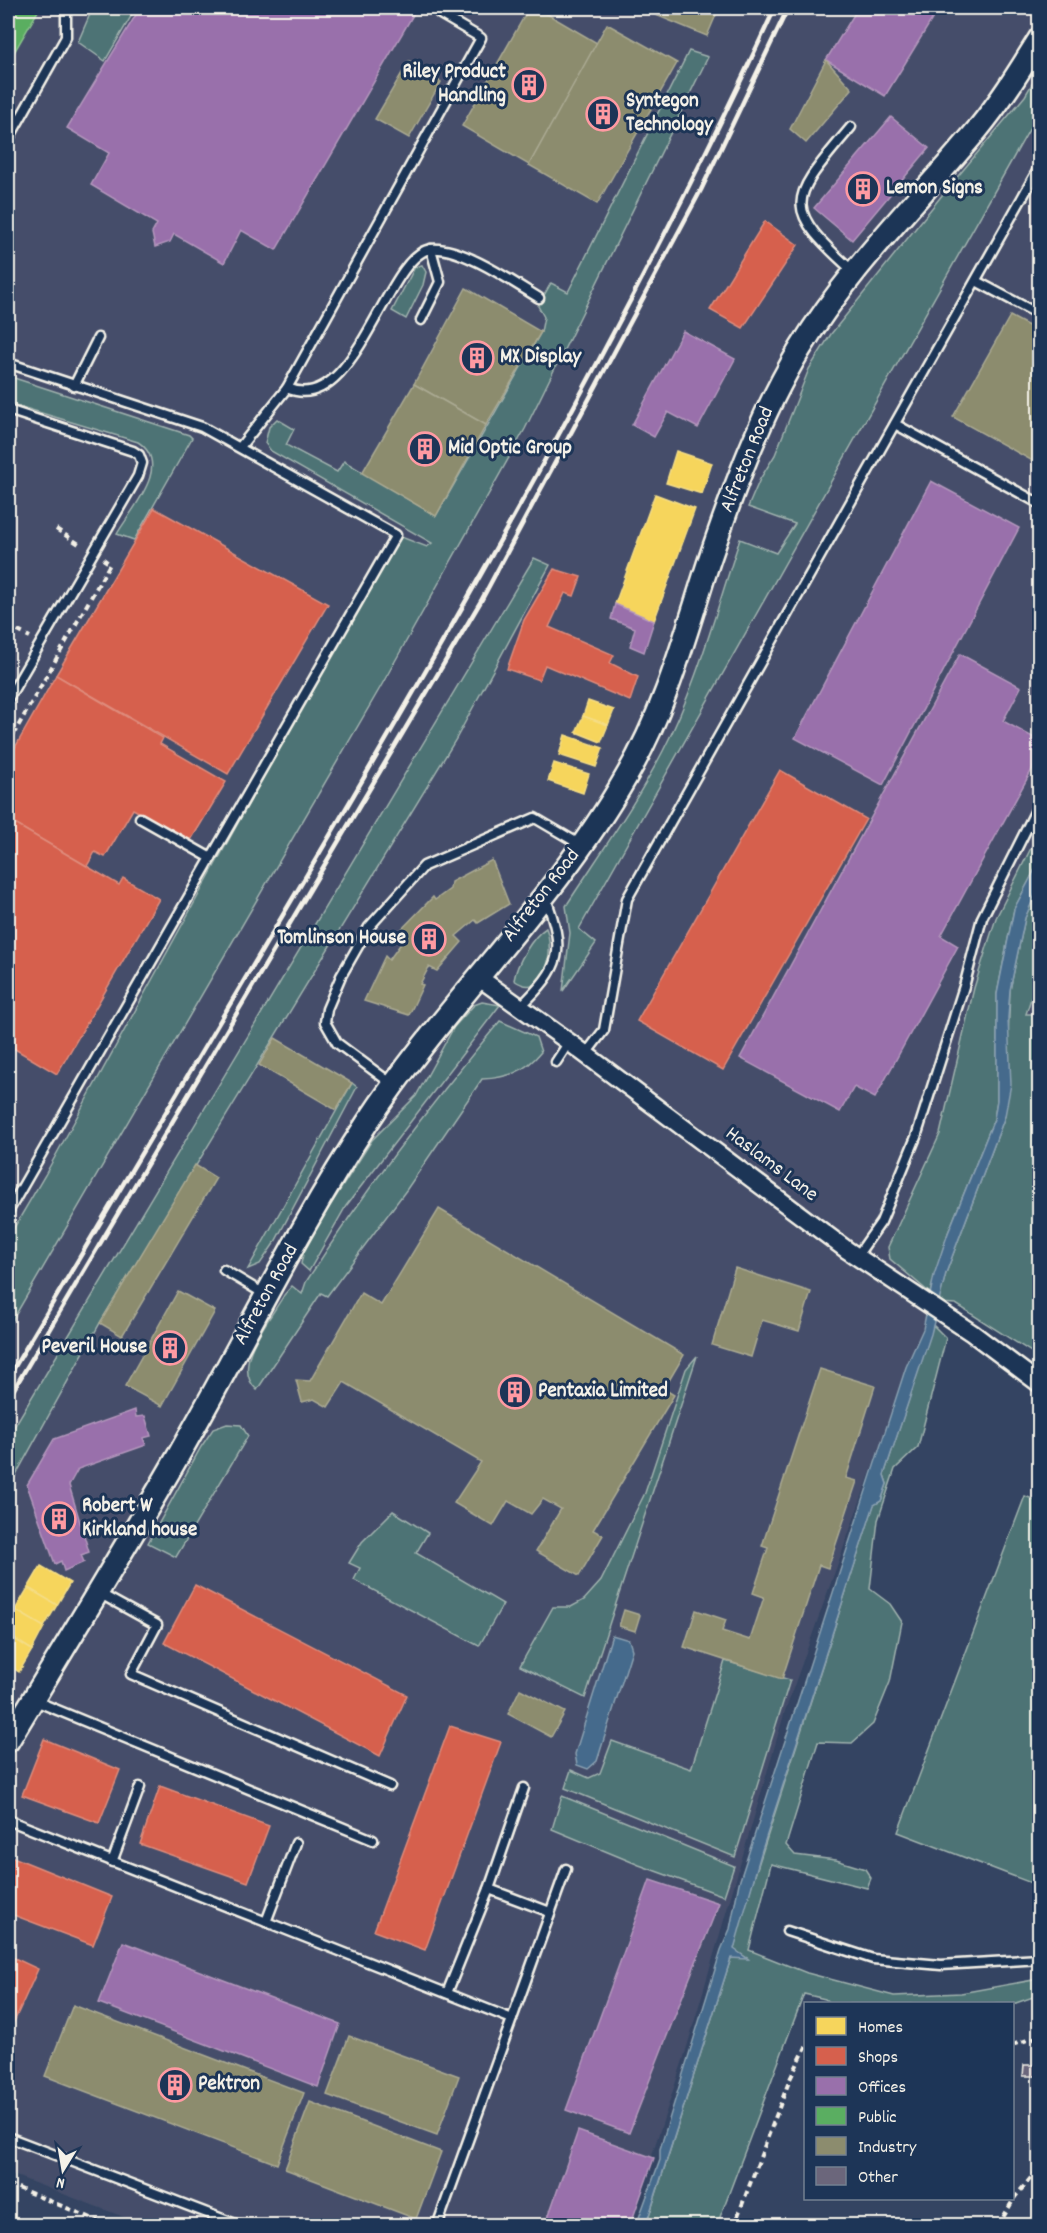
<svg xmlns="http://www.w3.org/2000/svg" width="1047" height="2233" font-family="Dekko,sans-serif">
  <style>
    .built { fill: #444e6a }
    .green { fill: #4d7375; stroke: #a0b2ae; stroke-width: 1.5 }
    .water { fill: #446a8c; stroke: #8aa0b1; stroke-width: 1.5 }
    .homes { fill: #f6d55c; stroke: #f5dd86; stroke-width: 1.5 }
    .shops { fill: #d6604d; stroke: #df8c7c; stroke-width: 1.5 }
    .offices { fill: #9970ab; stroke: #b497bd; stroke-width: 1.5 }
    .public { fill: #5aae61; stroke: #88c28a; stroke-width: 1.5 }
    .industry { fill: #8c8c6e; stroke: #abaa93; stroke-width: 1.5 }
    .building { fill: #6b667b; stroke: #f4f1e8; stroke-width: 1.5 }
    .lines { fill: none; stroke-linecap: round; stroke-linejoin: round }
    .service-casing { stroke: #f4f1e8; stroke-width: 13 }
    .minor-casing { stroke: #f4f1e8; stroke-width: 21 }
    .tertiary-casing { stroke: #f4f1e8; stroke-width: 26 }
    .path { stroke: #f4f1e8; stroke-width: 4; stroke-dasharray: 6 4.5; stroke-linecap: butt }
    .service { stroke: #1d3557; stroke-width: 8 }
    .minor { stroke: #1d3557; stroke-width: 16 }
    .tertiary { stroke: #1d3557; stroke-width: 21 }
    .rail { stroke: #f4f1e8; stroke-width: 4.5 }
    .labels { text-anchor: middle; dominant-baseline: central; stroke-width: 6; stroke-linejoin: round; paint-order: stroke }
    .poi-label { font-size: 21px; font-weight: bold; fill: #f4f1e8; stroke: #1d3557; text-anchor: start }
    .street-label { font-size: 21px; fill: #f4f1e8; stroke: #1d3557 }
  </style>
  <rect width="100%" height="100%" fill="#344462"/>
  <filter id="ink" filterUnits="userSpaceOnUse"><feTurbulence type="fractalNoise" baseFrequency=".0167" numOctaves="2"/><feDisplacementMap in="SourceGraphic" scale="12" xChannelSelector="R" yChannelSelector="G"/><feConvolveMatrix kernelMatrix="1 2 1 2 8 2 1 2 1" color-interpolation-filters="sRGB"/></filter>
  <g filter="url(#ink)">
    <path class="built" d="M8,8H1039V1002L785,1711L684,2057L629,2225H145L8,2173Z"/>
    <g class="green">
      <path d="M87,8H136L105,61L78,42L90,14Z"/>
      <path d="M689,51L708,57L525,429L380,688L8,1328V1238L45,1175L396,535L427,547L432,543L271,451L265,443L269,427L277,419L294,429L286,445L337,472L344,461L436,516L541,332L544,317L538,306L551,283L568,292Z"/>
      <path d="M1039,72V112L579,929L596,943L563,991L570,933L566,906C599,855 635,805 663,751C697,685 716,610 740,539L776,553L795,524L748,507L760,479L775,455L809,369L831,334L943,194L1025,96Z"/>
      <path d="M422,265L426,272L423,285L406,319L392,311L415,267Z"/>
      <path d="M8,376L189,435L192,438L134,540L117,534C132,508 173,465 138,442L8,403Z"/>
      <path d="M534,558L550,565L456,739L100,1323L8,1489V1437Z"/>
      <path d="M1039,832V862L1014,909L997,994V1100L994,1119L948,1233L930,1293L890,1259L888,1247L940,1134L974,988L996,918Z"/>
      <path d="M1039,886V974L1026,1014H1037L1039,1006V1357L956,1304L938,1303L946,1273L1005,1116L1010,990L1025,918Z"/>
      <path d="M546,928C555,949 546,1003 514,980C517,963 532,937 546,928Z"/>
      <path d="M482,1002L500,1005L346,1206L309,1271L301,1264L305,1245L372,1140L416,1096L454,1027L474,1005Z"/>
      <path d="M500,1021L536,1037L541,1052C525,1072 507,1078 482,1079L407,1189L327,1296L321,1293L257,1390C229,1365 270,1320 284,1295L292,1286L302,1294L306,1282C365,1190 430,1105 500,1021Z"/>
      <path d="M352,1083L357,1087L275,1242L260,1264L248,1269Z"/>
      <path d="M933,1325L946,1338L918,1447L895,1469L878,1520L870,1589L890,1604L902,1622L890,1682L873,1724L852,1743L818,1742L786,1845L795,1855L836,1860L865,1869L871,1878L867,1888L771,1864L749,1950L807,1973L894,1996L961,1993L1039,1979V1995L1013,2004H830L825,1999L804,1994L717,2225L646,2226L731,1958H747L734,1950L738,1928L874,1504L881,1501L887,1484L884,1475Z"/>
      <path d="M697,1356L585,1698L520,1666L553,1607H571L584,1600L601,1581L645,1493L686,1369Z"/>
      <path d="M227,1424L241,1425L248,1436L176,1557L148,1543L201,1447L213,1429Z"/>
      <path d="M1025,1496L1040,1502L1039,1886L898,1832Z"/>
      <path d="M393,1511L428,1533L416,1553L503,1604L479,1646L354,1580L360,1568L349,1563L362,1542Z"/>
      <path d="M725,1661L790,1680L735,1857L565,1788L571,1770L589,1778L600,1773L612,1741L691,1769Z"/>
      <path d="M562,1796L734,1866L724,1896L639,1865L552,1829Z"/>
    </g>
    <g class="water">
      <path d="M1039,862V886L1025,918L1010,990L1008,1018L1011,1084L1005,1116L946,1273L931,1334L884,1475L887,1484L881,1501L874,1505L762,1850L734,1949L748,1959L731,1958L646,2225L636,2226L660,2160V2149L721,1950L730,1929L739,1883L906,1367L923,1329L934,1275L948,1233L994,1119L997,1100V994L1014,909Z"/>
      <path d="M612,1635L629,1640L632,1650L597,1761L588,1769L577,1765L575,1754Z"/>
    </g>
    <g class="homes">
      <path d="M676,451L712,463L702,494L666,483Z"/>
      <path d="M655,494L695,509L654,621L615,604Z"/>
      <path d="M588,701L614,710L608,725L583,716Z"/>
      <path d="M583,716L608,725L601,742L576,732Z"/>
      <path d="M565,735L603,748L596,767L559,755Z"/>
      <path d="M554,763L589,774L583,793L548,781Z"/>
      <path d="M41,1566L70,1583L57,1605L28,1588Z"/>
      <path d="M28,1588L57,1605L44,1627L15,1610Z"/>
      <path d="M15,1610L44,1627L32,1650L8,1635V1623Z"/>
      <path d="M8,1635L32,1650L19,1672L8,1665Z"/>
    </g>
    <g class="shops">
      <path d="M765,221L798,245L743,328L710,310Z"/>
      <path d="M154,508L328,604L228,774L56,675Z"/>
      <path d="M554,569L581,577L574,596L565,593L549,627L614,655L610,663L638,677L630,701L545,665L539,680L507,669L524,620Z"/>
      <path d="M56,675L163,738L160,744L226,782L191,840L133,809L105,857L95,852L87,866L8,820V760Z"/>
      <path d="M780,770L866,819L723,1070L637,1021Z"/>
      <path d="M8,820L119,885L123,878L159,899L57,1074L8,1045Z"/>
      <path d="M195,1585L407,1695L380,1756L164,1643Z"/>
      <path d="M450,1726L501,1742L425,1950L374,1931Z"/>
      <path d="M44,1739L120,1770L99,1823L22,1795Z"/>
      <path d="M160,1786L269,1826L248,1882L140,1844Z"/>
      <path d="M8,1855L112,1897L93,1945L8,1913Z"/>
      <path d="M8,1955L38,1969L8,2035Z"/>
    </g>
    <g class="offices">
      <path d="M140,8H417L276,250L241,230L224,263L174,234L170,242L155,247L152,233L157,224L91,185L109,153L67,128Z"/>
      <path d="M858,8H939L885,96L826,60Z"/>
      <path d="M891,117L929,148L852,240L814,208Z"/>
      <path d="M683,331L735,359L698,428L668,412L654,437L632,425Z"/>
      <path d="M931,481L1019,528L883,785L795,738Z"/>
      <path d="M615,604L654,621L644,652L630,646L635,628L611,619Z"/>
      <path d="M960,654L1021,687L1003,721L1040,741V755L941,936L958,946L875,1098L854,1087L840,1112L740,1058Z"/>
      <path d="M135,1410L136,1417L145,1416L151,1436L143,1438L146,1445L78,1469L69,1485L89,1552L81,1555L84,1562L64,1571L61,1561L55,1564L27,1485L54,1439Z"/>
      <path d="M650,1880L719,1903L629,2133L566,2110Z"/>
      <path d="M123,1942L340,2024L318,2087L99,2003Z"/>
      <path d="M578,2131L654,2158L630,2226H545Z"/>
    </g>
    <path class="public" d="M8,8H33L38,11L9,61L15,63L8,77Z"/>
    <g class="industry">
      <path d="M529,8H537L597,43L529,165L462,126Z"/>
      <path d="M639,8H719L707,36Z"/>
      <path d="M607,24L677,63L597,204L529,165Z"/>
      <path d="M826,60L852,89L806,143L790,129Z"/>
      <path d="M409,61L441,82L409,138L375,119Z"/>
      <path d="M466,288L541,332L486,425L414,384Z"/>
      <path d="M1010,316L1040,332V465L953,417Z"/>
      <path d="M414,384L486,425L436,516L362,473Z"/>
      <path d="M492,860L509,904L478,923L475,920L456,936L462,942L437,971L429,967L420,984L423,985L409,1015L364,1001L385,956L389,960L402,942L395,936L433,897L435,900L450,889L451,882Z"/>
      <path d="M275,1038L352,1083L336,1110L259,1065Z"/>
      <path d="M195,1165L216,1178L122,1336L100,1323Z"/>
      <path d="M439,1209L684,1355L664,1389L674,1395L593,1530L603,1535L579,1576L536,1551L561,1509L543,1499L531,1514L508,1501L493,1526L454,1503L481,1462L344,1382L328,1407L314,1399L302,1402L296,1380L310,1381L361,1293L381,1305Z"/>
      <path d="M735,1268L811,1292L799,1331L762,1320L751,1357L712,1345Z"/>
      <path d="M178,1291L215,1311L162,1406L125,1386Z"/>
      <path d="M820,1369L875,1386L846,1478L857,1481L828,1568L819,1565L782,1679L684,1647L696,1610L726,1620L722,1631L750,1640L764,1597L753,1593L768,1548L762,1546Z"/>
      <path d="M624,1610L640,1615L635,1631L619,1626Z"/>
      <path d="M520,1689L565,1712L551,1737L508,1714Z"/>
      <path d="M73,2005L304,2093L277,2164L45,2076Z"/>
      <path d="M349,2036L459,2076L437,2135L327,2095Z"/>
      <path d="M310,2102L441,2152L416,2219L285,2169Z"/>
    </g>
    <path class="building" d="M1024,2065H1040V2076H1023Z"/>
    <g class="lines">
      <defs>
        <g id="service">
          <path d="M851,127C790,200 779,205 854,272"/>
          <path d="M8,140L66,37V8"/>
          <path d="M976,281L1040,315"/>
          <path d="M421,320L440,282L431,249"/>
          <path d="M8,363L202,427L396,535L8,1212"/>
          <path d="M74,386L98,338"/>
          <path d="M287,388L481,38L440,14"/>
          <path d="M8,410L133,451L139,455L142,463L138,476L8,699"/>
          <path d="M895,424L1040,504"/>
          <path d="M240,447L287,388C356,418 386,254 431,249C461,246 513,282 539,298"/>
          <path d="M140,818L211,858"/>
          <path d="M520,1007C562,966 566,952 545,896"/>
          <path d="M585,1055L604,1030L627,899L1040,166"/>
          <path d="M556,1062L569,1042"/>
          <path d="M392,1084L337,1043L325,1022L327,1009L341,976L369,927L424,866L535,818L581,845"/>
          <path d="M857,1256L881,1222L916,1137L965,983L982,918L1040,802"/>
          <path d="M224,1270L266,1295"/>
          <path d="M97,1592L157,1625L131,1674L390,1786"/>
          <path d="M33,1700L373,1840"/>
          <path d="M524,1788L489,1889L550,1912"/>
          <path d="M8,1820L512,2019L437,2226"/>
          <path d="M112,1862L140,1787"/>
          <path d="M266,1922L296,1843"/>
          <path d="M787,1931L873,1959L941,1965L1040,1959"/>
          <path d="M447,1993L489,1889"/>
          <path d="M512,2019L566,1869"/>
          <path d="M8,2137L241,2226"/>
        </g>
        <path id="minor" d="M478,977L569,1042L847,1250L972,1333L1040,1384"/>
        <path id="tertiary" d="M8,1741C65,1646 123,1552 178,1456C242,1345 297,1229 367,1123C446,1003 555,901 626,777C666,709 685,635 709,561C734,488 760,415 800,349C849,268 917,202 977,130C1001,101 1020,70 1040,38"/>
      </defs>
      <use href="#service" class="service-casing"/>
      <use href="#minor" class="minor-casing"/>
      <use href="#tertiary" class="tertiary-casing"/>
      <g class="path">
        <path d="M56,529L82,546"/>
        <path d="M8,626L30,637"/>
        <path d="M8,744L110,564L103,559"/>
        <path d="M1012,2045L1040,2036"/>
        <path d="M8,2184L111,2226"/>
        <path d="M734,2226L790,2079L806,2047"/>
        <path d="M998,2226L1015,2197L1040,2167"/>
      </g>
      <use href="#service" class="service"/>
      <use href="#minor" class="minor"/>
      <use href="#tertiary" class="tertiary"/>
      <g class="rail">
        <path d="M8,1378C97,1229 185,1079 274,930C453,629 628,325 775,8"/>
        <path d="M8,1399L481,601L701,190L788,8"/>
      </g>
    </g>
  </g>
  <defs>
    <symbol id="building-ring" viewBox="-11 -11 22 22"><circle r="9.5" fill="#1d3557" stroke="#ff9aa2" stroke-width="1.5"/><path d="M-4-6H4V6H1V3H-1V6H-4ZM-2.5-4.3h1.7v1.8h-1.7ZM.8-4.3h1.7v1.8H.8ZM-2.5-1h1.7V.8h-1.7ZM.8-1h1.7V.8H.8Z" fill="#ff9aa2"/></symbol>
  </defs>
  <g fill-rule="evenodd">
    <use href="#building-ring" x="510" y="66" width="38" height="38"/>
    <use href="#building-ring" x="584" y="95" width="38" height="38"/>
    <use href="#building-ring" x="844" y="170" width="38" height="38"/>
    <use href="#building-ring" x="458" y="339" width="38" height="38"/>
    <use href="#building-ring" x="406" y="430" width="38" height="38"/>
    <use href="#building-ring" x="410" y="920" width="38" height="38"/>
    <use href="#building-ring" x="151" y="1329" width="38" height="38"/>
    <use href="#building-ring" x="496" y="1373" width="38" height="38"/>
    <use href="#building-ring" x="40" y="1500" width="38" height="38"/>
    <use href="#building-ring" x="156" y="2066" width="38" height="38"/>
  </g>
  <g class="labels">
    <g class="poi-label">
      <text x="506" y="73" text-anchor="end">Riley Product<tspan x="506" dy="24">Handling</tspan></text>
      <text x="626" y="102">Syntegon<tspan x="626" dy="24">Technology</tspan></text>
      <text x="886" y="189">Lemon Signs</text>
      <text x="500" y="358">MX Display</text>
      <text x="448" y="449">Mid Optic Group</text>
      <text x="406" y="939" text-anchor="end">Tomlinson House</text>
      <text x="147" y="1348" text-anchor="end">Peveril House</text>
      <text x="538" y="1392">Pentaxia Limited</text>
      <text x="82" y="1507">Robert W<tspan x="82" dy="24">Kirkland house</tspan></text>
      <text x="198" y="2085">Pektron</text>
    </g>
    <g class="street-label">
      <text transform="translate(748 460) rotate(-68)">Alfreton Road</text>
      <text transform="translate(542 896) rotate(-52)">Alfreton Road</text>
      <text transform="translate(771 1165) rotate(37)">Haslams Lane</text>
      <text transform="translate(267 1295) rotate(-61)">Alfreton Road</text>
    </g>
  </g>
  <rect width="1047" height="2233" fill="none" stroke="#1d3557" stroke-width="30"/>
  <rect x="15" y="15" width="1017" height="2203" fill="none" stroke="#f4f1e8" stroke-width="2" filter="url(#ink)"/>
  <rect x="804" y="2002" width="210" height="198" fill="#1d3557" stroke="#738091" stroke-width="1.5"/>
  <rect x="816" y="2017" width="30" height="18" fill="#f6d55c" stroke="#738091" stroke-width="1.5"/>
  <text x="858" y="2032" font-size="18" fill="#f4f1e8">Homes</text>
  <rect x="816" y="2047" width="30" height="18" fill="#d6604d" stroke="#738091" stroke-width="1.5"/>
  <text x="858" y="2062" font-size="18" fill="#f4f1e8">Shops</text>
  <rect x="816" y="2077" width="30" height="18" fill="#9970ab" stroke="#738091" stroke-width="1.5"/>
  <text x="858" y="2092" font-size="18" fill="#f4f1e8">Offices</text>
  <rect x="816" y="2107" width="30" height="18" fill="#5aae61" stroke="#738091" stroke-width="1.5"/>
  <text x="858" y="2122" font-size="18" fill="#f4f1e8">Public</text>
  <rect x="816" y="2137" width="30" height="18" fill="#8c8c6e" stroke="#738091" stroke-width="1.5"/>
  <text x="858" y="2152" font-size="18" fill="#f4f1e8">Industry</text>
  <rect x="816" y="2167" width="30" height="18" fill="#6b667b" stroke="#738091" stroke-width="1.5"/>
  <text x="858" y="2182" font-size="18" fill="#f4f1e8">Other</text>
  <g transform="translate(63 2170) rotate(191)" stroke="#1d3557" stroke-width="4.5" paint-order="stroke">
  <path d="M0-4.5L10 22L0 15L-10 22Z" fill="#f4f1e8"/>
  <text y="-9" font-size="16" font-weight="bold" text-anchor="middle" fill="#f4f1e8">N</text>
  </g>
</svg>
